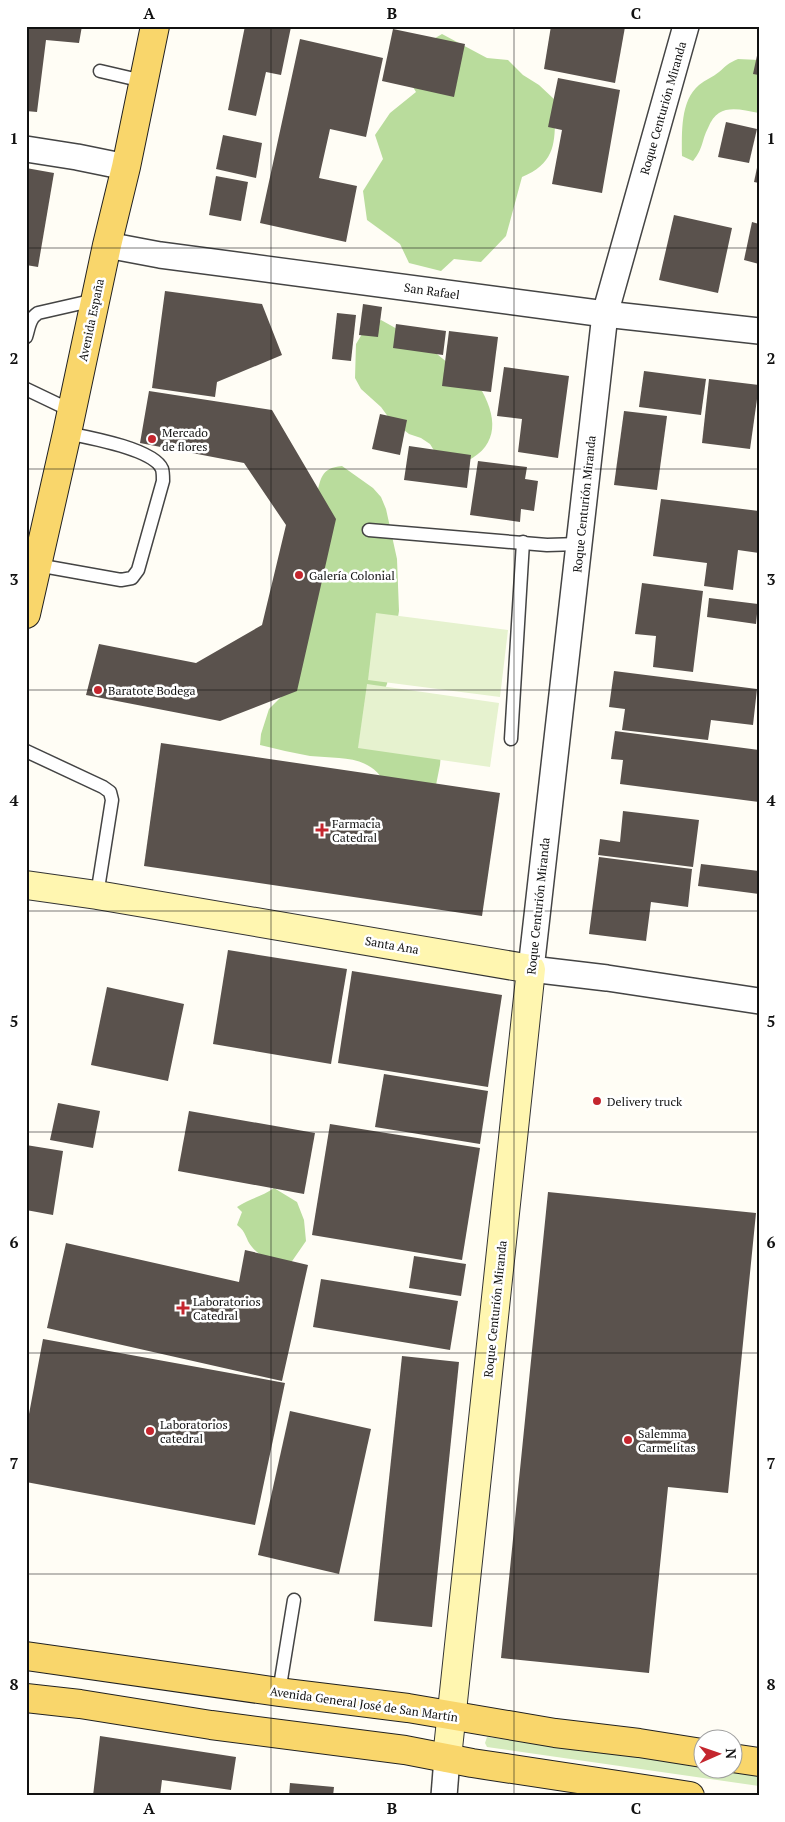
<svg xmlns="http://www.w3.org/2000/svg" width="785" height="1822" font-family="'PT Serif',serif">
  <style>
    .green { fill: #d5ebbd }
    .forest { fill: #b9dc9c }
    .pitch { fill: #e6f2cf }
    .building { fill: #5a524d }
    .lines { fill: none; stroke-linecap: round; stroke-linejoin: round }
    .lane-casing { stroke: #444; stroke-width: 15 }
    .street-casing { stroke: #444; stroke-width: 28 }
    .secondary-casing { stroke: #333; stroke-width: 30 }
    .primary-casing { stroke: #222; stroke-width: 30 }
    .lane { stroke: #fff; stroke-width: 12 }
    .street { stroke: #fff; stroke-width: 25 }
    .secondary { stroke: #fff6b0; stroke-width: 28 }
    .primary { stroke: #f9d66b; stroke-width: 28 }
    .grid { fill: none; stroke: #111; stroke-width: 1; stroke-opacity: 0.55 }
    .poi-dot { fill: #c4262e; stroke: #fff; stroke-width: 2 }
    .labels { text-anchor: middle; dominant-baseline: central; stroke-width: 5; stroke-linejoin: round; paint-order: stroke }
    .street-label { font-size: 12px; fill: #111; stroke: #fff }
    .poi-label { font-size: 12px; fill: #111; stroke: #fff; text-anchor: start }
    .neatline { fill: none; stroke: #111; stroke-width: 2 }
    .grid-label { font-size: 16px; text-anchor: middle; font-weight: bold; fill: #111 }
  </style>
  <rect width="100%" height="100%" fill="#fffdf5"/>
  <path class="green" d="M487,1737L702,1766V1770H727L759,1774V1786L487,1747L485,1743Z"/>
  <g class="forest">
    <path d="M442,34L487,58L508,60L523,75L539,85L555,100C554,135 561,161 522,177L506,236L481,262L454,259L441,271L409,263L400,244L367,220L363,191L383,159L375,135L390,113L416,92L407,77L432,40Z"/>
    <path d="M738,59L759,60V113C737,109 718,103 708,128C701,142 704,147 693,161L682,156C682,133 680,101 699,85C705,80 713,77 719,72C726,66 728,63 738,59Z"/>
    <path d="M381,320L426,345L482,391C499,422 497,449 461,464L438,457L430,444L421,438L409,434L389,418L381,407L361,389L355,378L356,344L362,334Z"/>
    <path d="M342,466L373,488L381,497L386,509L397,559L399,611L387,684L382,695L441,753L440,765L436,785L385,783C369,754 339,759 310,756C293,753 277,749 260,745L261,734L269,709L295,683L316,498C321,479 320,468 342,466Z"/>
    <path d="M274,1188L297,1202L304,1220L306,1241L288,1267C275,1261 261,1258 252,1247C245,1239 247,1232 237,1225L242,1212L237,1207C249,1199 263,1196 274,1188Z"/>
  </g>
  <g class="pitch">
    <path d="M376,613L508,630L500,697L368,680Z"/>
    <path d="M367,684L499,703L490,767L358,748Z"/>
  </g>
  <g class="building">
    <path d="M26,26H82L79,43L46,40L37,112L26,111Z"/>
    <path d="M245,26L291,27L281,75L266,72L256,116L228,110Z"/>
    <path d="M551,26L625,27L615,83L544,69Z"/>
    <path d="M393,29L465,44L454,97L382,81Z"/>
    <path d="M300,39L383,58L366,137L330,129L319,178L357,186L346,242L260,223Z"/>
    <path d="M758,51H759V75L753,74Z"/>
    <path d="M558,78L620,90L602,193L552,184L562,130L548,127Z"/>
    <path d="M726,122L757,129L749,163L718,157Z"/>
    <path d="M223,135L262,143L256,178L216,169Z"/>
    <path d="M758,163H759V183L754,182Z"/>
    <path d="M26,168L54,173L38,267L26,265Z"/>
    <path d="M216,176L248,182L241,221L209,215Z"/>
    <path d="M674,215L732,228L718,293L659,280Z"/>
    <path d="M752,222L759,224V264L744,260Z"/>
    <path d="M165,291L262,304L282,355L217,382L215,397L152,388Z"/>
    <path d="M363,304L382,307L378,337L359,335Z"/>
    <path d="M337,313L356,315L351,361L332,359Z"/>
    <path d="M396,324L446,331L443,355L393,348Z"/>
    <path d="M449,331L498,337L491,392L442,386Z"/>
    <path d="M504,367L569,376L558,458L518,452L522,419L497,416Z"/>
    <path d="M644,371L706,379L701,415L639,407Z"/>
    <path d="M709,379L759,385L750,449L702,443Z"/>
    <path d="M149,391L272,410L336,519L297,691L220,721L86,695L99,644L196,663L262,625L286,525L244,463L140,443Z"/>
    <path d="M624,411L667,416L657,490L614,485Z"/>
    <path d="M380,414L407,420L400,455L372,449Z"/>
    <path d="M409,446L471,455L467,488L404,480Z"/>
    <path d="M478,461L527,467L525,479L538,481L534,511L521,509L520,522L470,515Z"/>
    <path d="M661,499L759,511V553L738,550L733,590L704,586L707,563L653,556Z"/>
    <path d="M642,583L703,591L693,672L653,667L656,636L635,634Z"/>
    <path d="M709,598L758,604L756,624L707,617Z"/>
    <path d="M614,671L757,689L753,725L711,720L708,740L622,730L625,709L609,707Z"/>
    <path d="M615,731L759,750V802L620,784L623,760L611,759Z"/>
    <path d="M161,743L500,793L482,916L144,866Z"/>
    <path d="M623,811L699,820L693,867L598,855L600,839L620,842Z"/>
    <path d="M599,857L692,869L688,907L651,902L646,941L589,934Z"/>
    <path d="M701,864L759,871V894L698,886Z"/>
    <path d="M228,950L347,969L331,1064L213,1044Z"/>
    <path d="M352,971L502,995L488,1087L338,1063Z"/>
    <path d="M107,987L184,1004L168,1081L91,1065Z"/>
    <path d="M384,1074L488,1091L480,1144L375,1127Z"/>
    <path d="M58,1103L100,1111L93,1148L50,1140Z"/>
    <path d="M189,1111L315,1133L304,1194L178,1171Z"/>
    <path d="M330,1124L480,1148L462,1260L312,1235Z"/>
    <path d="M26,1145L63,1151L53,1215L26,1210Z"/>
    <path d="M548,1192L756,1213L728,1493L668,1487L649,1673L501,1658Z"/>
    <path d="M66,1243L239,1282L245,1250L308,1265L282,1381L47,1328Z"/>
    <path d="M414,1256L466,1264L461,1296L409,1288Z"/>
    <path d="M321,1279L458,1301L450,1350L313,1327Z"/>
    <path d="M43,1339L285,1383L255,1525L26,1482V1430Z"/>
    <path d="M402,1356L459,1362L432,1627L374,1621Z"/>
    <path d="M290,1411L371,1429L339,1574L258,1555Z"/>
    <path d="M100,1736L236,1757L231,1790L162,1780L160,1796H93Z"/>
    <path d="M290,1783L334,1787L333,1796H289Z"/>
  </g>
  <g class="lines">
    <defs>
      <g id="lane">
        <path d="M100,71L143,81"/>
        <path d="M26,337C29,328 29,319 38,313L95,300"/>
        <path d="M26,389L72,411"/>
        <path d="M369,530L547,545L579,544"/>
        <path d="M37,565L121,580L132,578L138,570L163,481C163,477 163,472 162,469C154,449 87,437 67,433"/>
        <path d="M511,739L523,542"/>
        <path d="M26,751L103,787L110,792L112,800L97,895"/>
        <path d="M279,1692L294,1600"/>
      </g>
      <g id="street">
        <path d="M686,26L605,314L531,969L607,978L759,1001"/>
        <path d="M26,149L77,157L126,167"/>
        <path d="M107,245L160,255L605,314L759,331"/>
        <path d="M444,1796L447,1758"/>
      </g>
      <path id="secondary" d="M26,885L97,895L531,969L447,1758"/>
      <g id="primary">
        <path d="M26,614L67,433L107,245L126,167L155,26"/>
        <path d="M26,1656L279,1692L408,1708L555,1733L639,1743L702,1753"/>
        <path d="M26,1698L80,1704L211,1725L405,1750L472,1763L690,1796"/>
        <path d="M732,1758L759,1762"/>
      </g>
    </defs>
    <use href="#lane" class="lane-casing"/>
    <use href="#street" class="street-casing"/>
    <use href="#secondary" class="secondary-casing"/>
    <use href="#primary" class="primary-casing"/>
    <use href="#lane" class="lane"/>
    <use href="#street" class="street"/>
    <use href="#secondary" class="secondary"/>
    <use href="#primary" class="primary"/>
  </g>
  <path class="grid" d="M271,26V1796M514,26V1796M26,248H759M26,469H759M26,690H759M26,911H759M26,1132H759M26,1353H759M26,1574H759"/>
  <g class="poi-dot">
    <circle cx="152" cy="439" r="5"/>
    <circle cx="299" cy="575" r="5"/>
    <circle cx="98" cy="690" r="5"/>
    <path d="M319.5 822.5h5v5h5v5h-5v5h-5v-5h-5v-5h5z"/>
    <circle cx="597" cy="1101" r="5"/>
    <path d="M180.5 1300.5h5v5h5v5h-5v5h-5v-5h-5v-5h5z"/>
    <circle cx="150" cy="1431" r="5"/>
    <circle cx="628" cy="1440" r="5"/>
  </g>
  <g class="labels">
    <g class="street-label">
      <text transform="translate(663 108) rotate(-74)">Roque Centurión Miranda</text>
      <text transform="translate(432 291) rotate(8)">San Rafael</text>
      <text transform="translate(91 320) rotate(-78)">Avenida España</text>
      <text transform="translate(584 504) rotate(-84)">Roque Centurión Miranda</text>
      <text transform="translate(538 906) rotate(-84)">Roque Centurión Miranda</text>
      <text transform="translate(392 945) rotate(10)">Santa Ana</text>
      <text transform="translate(495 1309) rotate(-84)">Roque Centurión Miranda</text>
      <text transform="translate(364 1704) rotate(8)">Avenida General José de San Martín</text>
    </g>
    <g class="poi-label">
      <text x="162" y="432">Mercado<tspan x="162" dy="14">de flores</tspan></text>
      <text x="309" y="575">Galería Colonial</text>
      <text x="108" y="690">Baratote Bodega</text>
      <text x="332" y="823">Farmacia<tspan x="332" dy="14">Catedral</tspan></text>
      <text x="607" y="1101">Delivery truck</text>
      <text x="193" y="1301">Laboratorios<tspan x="193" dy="14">Catedral</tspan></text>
      <text x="160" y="1424">Laboratorios<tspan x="160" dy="14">catedral</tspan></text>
      <text x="638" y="1433">Salemma<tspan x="638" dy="14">Carmelitas</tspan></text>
    </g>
  </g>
  <rect width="785" height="1822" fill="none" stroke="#ffffff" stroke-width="55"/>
  <g transform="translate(718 1754) rotate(88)"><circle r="24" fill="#ffffff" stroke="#a0a0a0"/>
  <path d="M0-4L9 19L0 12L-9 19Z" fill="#c4262e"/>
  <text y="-8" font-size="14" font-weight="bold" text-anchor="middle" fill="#111111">N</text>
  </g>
  <rect x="28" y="28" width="730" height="1766" class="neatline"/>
  <g class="grid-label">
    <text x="149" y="19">A</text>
    <text x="392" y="19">B</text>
    <text x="636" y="19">C</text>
    <text x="14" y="144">1</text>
    <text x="771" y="144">1</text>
    <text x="14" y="364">2</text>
    <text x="771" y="364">2</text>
    <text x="14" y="585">3</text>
    <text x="771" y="585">3</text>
    <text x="14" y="806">4</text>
    <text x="771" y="806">4</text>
    <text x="14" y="1027">5</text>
    <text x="771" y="1027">5</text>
    <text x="14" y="1248">6</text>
    <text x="771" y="1248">6</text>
    <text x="14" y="1469">7</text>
    <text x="771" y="1469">7</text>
    <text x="14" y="1690">8</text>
    <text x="771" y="1690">8</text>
    <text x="149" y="1814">A</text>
    <text x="392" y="1814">B</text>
    <text x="636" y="1814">C</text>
  </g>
</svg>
